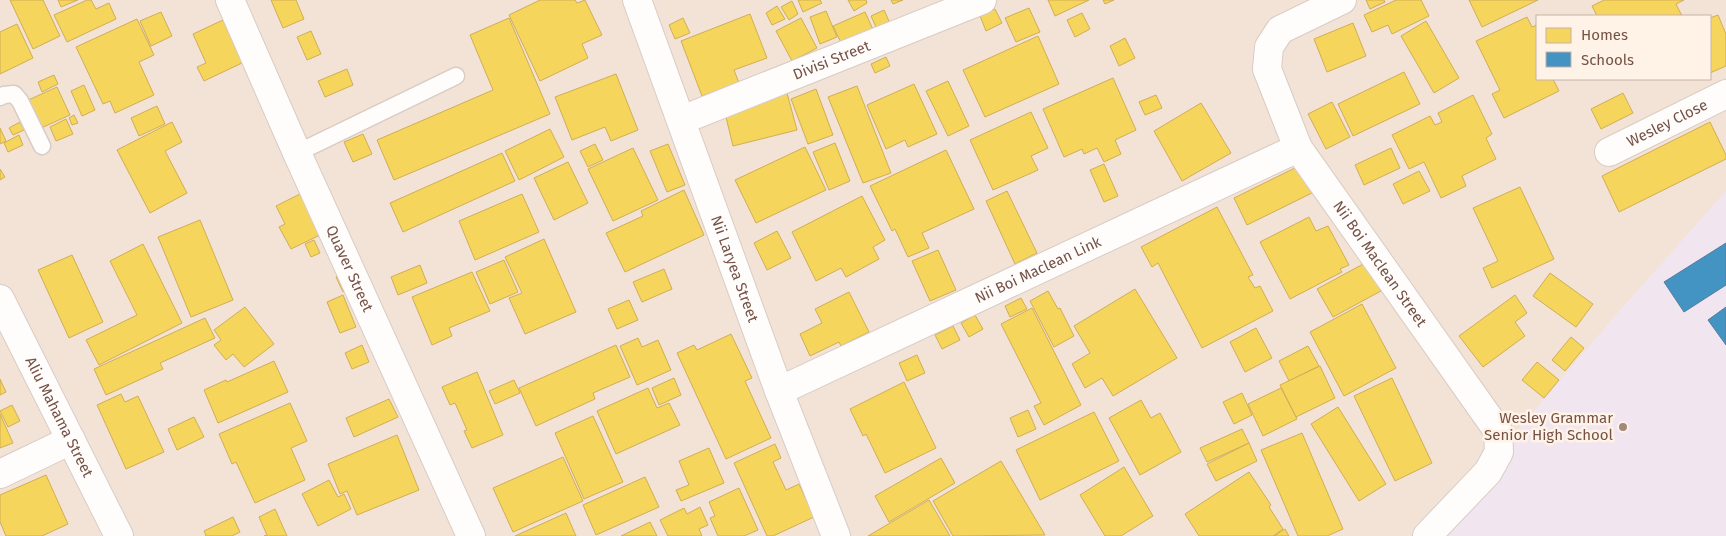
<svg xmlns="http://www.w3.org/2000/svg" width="1726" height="536" font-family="'Fira Sans',sans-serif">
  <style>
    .residential { fill: #f3e3d6; fill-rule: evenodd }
    .education { fill: #f1e5f0 }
    .homes { fill: #f6d55c; stroke: #d0ad55 }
    .schools { fill: #4393c3; stroke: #527f9e }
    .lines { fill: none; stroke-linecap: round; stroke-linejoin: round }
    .service-casing { stroke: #d8ccc5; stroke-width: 19 }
    .minor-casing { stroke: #d8ccc5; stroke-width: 30 }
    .tertiary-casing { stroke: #d8ccc5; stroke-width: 30 }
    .service { stroke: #fefdfb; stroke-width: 16 }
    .minor { stroke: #fefdfb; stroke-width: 28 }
    .tertiary { stroke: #fefdfb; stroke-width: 28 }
    .poi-dot { fill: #a3887e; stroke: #fff3e8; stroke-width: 2 }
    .labels { text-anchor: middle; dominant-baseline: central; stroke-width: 5; stroke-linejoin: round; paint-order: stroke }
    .street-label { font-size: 15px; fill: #765146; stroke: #fff3e8 }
    .poi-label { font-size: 15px; fill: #765146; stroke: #fff3e8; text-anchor: end }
  </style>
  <rect width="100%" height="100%" fill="#f7efe6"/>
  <path class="residential" d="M0,0H1726V536H0ZM1537,16H1710V79H1537Z"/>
  <path class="education" d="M1726,191V536H1427L1614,317Z"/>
  <g class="homes">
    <path d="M10,0H43L60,36L33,49Z"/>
    <path d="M58,0H78L61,7Z"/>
    <path d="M87,0H91L96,9L109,3L116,19L67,42L54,15Z"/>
    <path d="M271,0H296L304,19L283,28Z"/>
    <path d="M540,0H575L577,3L585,0L602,35L582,44L588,58L540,81L509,15Z"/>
    <path d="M798,0H820L822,3L803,12Z"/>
    <path d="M848,0H866L867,3L854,11Z"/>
    <path d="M891,0H903L893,4Z"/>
    <path d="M1048,0H1089L1055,16Z"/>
    <path d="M1103,0H1114L1105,4Z"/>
    <path d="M1366,0H1384L1385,2L1370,9Z"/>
    <path d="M1396,0H1421L1429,16L1392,34L1388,25L1372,32L1364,15Z"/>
    <path d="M1469,0H1538L1482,27Z"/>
    <path d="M1604,0H1684L1676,4L1682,16H1597L1592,6Z"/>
    <path d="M792,1L798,14L789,20L781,7Z"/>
    <path d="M777,6L785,19L772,25L766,13Z"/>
    <path d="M1029,8L1040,32L1016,42L1005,18Z"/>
    <path d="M995,9L1002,23L986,31L980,16Z"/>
    <path d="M884,10L893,30L880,36L871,16Z"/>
    <path d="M826,11L837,37L820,44L810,17Z"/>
    <path d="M161,12L172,36L151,46L140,21Z"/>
    <path d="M865,12L876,36L845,51L833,26Z"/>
    <path d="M1082,13L1090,29L1075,37L1067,20Z"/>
    <path d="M750,14L767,58L734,70L739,83L702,96L681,41Z"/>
    <path d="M1718,15L1726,34V66L1710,73V18Z"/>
    <path d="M1527,17L1532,27L1537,25V79H1553L1559,91L1504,118L1492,94L1500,90L1476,41Z"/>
    <path d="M509,18L550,114L394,180L377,140L493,90L470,35Z"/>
    <path d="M683,18L690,33L675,39L669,25Z"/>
    <path d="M801,18L817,48L792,61L776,31Z"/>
    <path d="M137,19L154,55L139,62L154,95L115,113L110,101L103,104L76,47Z"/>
    <path d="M223,20L242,63L204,81L197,67L206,63L193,34Z"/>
    <path d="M1426,21L1459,78L1434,93L1401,36Z"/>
    <path d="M1353,23L1366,56L1327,72L1314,39Z"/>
    <path d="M17,24L33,58L0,74V32Z"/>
    <path d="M311,31L321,54L307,60L297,37Z"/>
    <path d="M1038,36L1059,84L985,117L963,70Z"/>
    <path d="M1125,38L1135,58L1119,66L1110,46Z"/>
    <path d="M886,57L890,66L875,73L871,64Z"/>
    <path d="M347,69L353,85L325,97L318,81Z"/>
    <path d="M1404,72L1420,104L1353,136L1338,104Z"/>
    <path d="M616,74L638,130L611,141L605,127L572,140L555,97Z"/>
    <path d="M54,75L58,84L42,92L38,82Z"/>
    <path d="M1113,78L1136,130L1115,140L1121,154L1104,162L1097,148L1084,154L1082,149L1064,157L1043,109Z"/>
    <path d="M948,81L969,126L948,136L926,91Z"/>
    <path d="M914,84L937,134L908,147L905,140L886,149L867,105Z"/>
    <path d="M84,85L95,110L82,116L71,91Z"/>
    <path d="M857,86L891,173L863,183L828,97Z"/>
    <path d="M57,87L70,115L39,129L26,101Z"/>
    <path d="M816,89L833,135L808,144L791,99Z"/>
    <path d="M787,93L797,130L733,146L724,109Z"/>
    <path d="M1623,93L1633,113L1601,129L1591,109Z"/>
    <path d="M1156,95L1162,108L1145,115L1139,102Z"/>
    <path d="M1473,95L1492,134L1486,138L1496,159L1462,176L1466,186L1441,198L1424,162L1409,169L1392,135L1430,116L1435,125L1442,122L1438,113Z"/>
    <path d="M1332,102L1350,137L1326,149L1308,114Z"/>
    <path d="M1201,103L1231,153L1182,181L1154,131Z"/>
    <path d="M157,106L165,124L139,136L131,118Z"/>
    <path d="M1031,112L1048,148L1031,156L1038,170L993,190L970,140Z"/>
    <path d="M74,115L78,123L72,125L69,118Z"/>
    <path d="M66,119L73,134L56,141L50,127Z"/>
    <path d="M20,122L24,130L13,135L9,128Z"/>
    <path d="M172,122L182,142L165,151L187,193L150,213L117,150Z"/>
    <path d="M1710,122L1726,155V159L1619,212L1602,176Z"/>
    <path d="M0,128L6,141L0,144Z"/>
    <path d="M550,129L564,157L519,180L505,151Z"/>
    <path d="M363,134L372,154L353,162L344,142Z"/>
    <path d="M19,135L23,145L8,152L4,143Z"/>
    <path d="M835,143L850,181L829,190L813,152Z"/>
    <path d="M595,144L603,160L588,167L580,151Z"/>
    <path d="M668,144L685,185L667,192L650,151Z"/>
    <path d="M805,147L826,190L756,223L735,180Z"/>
    <path d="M633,148L658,200L613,221L588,169Z"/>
    <path d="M1391,148L1400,168L1364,185L1355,165Z"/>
    <path d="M946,150L974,209L922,233L929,248L908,257L895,229L892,231L870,186Z"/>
    <path d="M502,153L515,181L403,232L390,203Z"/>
    <path d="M568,162L588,203L554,220L534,178Z"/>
    <path d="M1104,164L1118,196L1104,202L1090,170Z"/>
    <path d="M1301,165L1314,192L1247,225L1234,198Z"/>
    <path d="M0,169L5,177L0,180Z"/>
    <path d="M1419,171L1430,191L1403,204L1393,184Z"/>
    <path d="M1520,187L1554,259L1492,288L1483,268L1498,261L1473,208Z"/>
    <path d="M684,190L704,235L625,272L606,233L643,216L641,211Z"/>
    <path d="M1007,191L1037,253L1015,264L986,201Z"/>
    <path d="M300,194L320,235L291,249L279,227L285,224L276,206Z"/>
    <path d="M522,194L539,232L475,260L459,221Z"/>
    <path d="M862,196L885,240L873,247L879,259L846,277L841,268L816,281L792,232Z"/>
    <path d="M1217,207L1253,275L1248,277L1255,288L1260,286L1273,311L1202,348L1158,263L1152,267L1141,247Z"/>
    <path d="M1309,217L1316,231L1328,226L1349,265L1340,269L1342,272L1290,299L1260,242Z"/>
    <path d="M200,220L233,300L191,317L158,237Z"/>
    <path d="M777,231L791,258L767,270L754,243Z"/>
    <path d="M544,239L576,312L525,334L509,298L522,293L505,257Z"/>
    <path d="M314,240L320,253L311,257L305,244Z"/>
    <path d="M143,244L182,323L99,365L86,340L137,315L110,261Z"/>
    <path d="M938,250L956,290L930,301L912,261Z"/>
    <path d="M72,255L103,322L69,338L38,270Z"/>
    <path d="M504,260L518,292L490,304L476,272Z"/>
    <path d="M1365,263L1381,291L1333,317L1317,289Z"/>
    <path d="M420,265L427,283L398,295L391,277Z"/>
    <path d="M664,269L672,289L642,302L633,282Z"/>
    <path d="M346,272L353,287L343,292L336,277Z"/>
    <path d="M472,272L490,311L449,328L452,336L432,345L412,297Z"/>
    <path d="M1550,273L1593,304L1576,327L1533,296Z"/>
    <path d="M1135,289L1177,358L1113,396L1102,378L1085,388L1072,364L1090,353L1074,326Z"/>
    <path d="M1048,291L1058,309L1060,308L1074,336L1054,347L1030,301Z"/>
    <path d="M849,292L869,332L841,346L839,342L810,356L800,334L822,323L815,309Z"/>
    <path d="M343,295L356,327L340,333L327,302Z"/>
    <path d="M1515,295L1527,313L1515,322L1525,336L1483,367L1459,336Z"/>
    <path d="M1021,298L1027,309L1010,317L1005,306Z"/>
    <path d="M629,300L638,320L617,329L608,309Z"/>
    <path d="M1362,304L1396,368L1344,396L1310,332Z"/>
    <path d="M245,307L274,344L244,367L233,354L226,360L214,345L221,340L214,330Z"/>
    <path d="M1032,308L1081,405L1044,425L1034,406L1041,403L1001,324Z"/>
    <path d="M975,315L983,329L969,337L961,323Z"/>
    <path d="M205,318L215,338L160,363L163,369L106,395L94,369Z"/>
    <path d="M953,326L960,340L942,349L935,335Z"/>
    <path d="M1256,328L1272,358L1245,372L1230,342Z"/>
    <path d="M731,334L752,378L745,381L771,438L726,459L677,353L694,345L697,350Z"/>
    <path d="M1571,337L1584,348L1565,371L1552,360Z"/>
    <path d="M638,338L642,347L658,340L671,370L637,385L620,346Z"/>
    <path d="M362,345L369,362L352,369L345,353Z"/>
    <path d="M616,345L630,377L593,393L595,399L536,426L519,388Z"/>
    <path d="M1308,346L1319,366L1289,381L1279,361Z"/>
    <path d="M917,355L925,373L907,381L899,363Z"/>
    <path d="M274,361L288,392L218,423L204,390L226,380L227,382Z"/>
    <path d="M1537,362L1559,380L1544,398L1522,380Z"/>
    <path d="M1320,366L1335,398L1296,417L1280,385Z"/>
    <path d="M477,372L503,435L472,448L464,431L467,430L455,403L450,405L442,387Z"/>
    <path d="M674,378L681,395L659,405L652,388Z"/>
    <path d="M1392,378L1432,463L1395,481L1354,396Z"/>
    <path d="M0,379L6,392L0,395Z"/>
    <path d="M514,380L520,393L495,404L489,391Z"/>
    <path d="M904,382L936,448L885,473L866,434L863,436L850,409Z"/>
    <path d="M648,388L657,408L669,403L680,425L616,454L597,411Z"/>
    <path d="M1281,388L1297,419L1263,436L1248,404Z"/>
    <path d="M1242,393L1252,415L1234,424L1223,402Z"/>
    <path d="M121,394L125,402L138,396L164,452L126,469L97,405Z"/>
    <path d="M389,399L398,417L354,437L346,418Z"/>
    <path d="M1141,400L1151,418L1160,413L1181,452L1140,475L1109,418Z"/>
    <path d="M290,403L307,441L291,448L305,480L255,503L236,462L232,464L219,434Z"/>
    <path d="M12,405L20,421L8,427L0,411Z"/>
    <path d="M1338,407L1386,484L1359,501L1311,424Z"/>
    <path d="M1028,410L1036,429L1018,437L1010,418Z"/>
    <path d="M1094,412L1119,461L1040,500L1016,450Z"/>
    <path d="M0,414L13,443L0,448Z"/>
    <path d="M593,416L623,482L584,499L555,433Z"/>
    <path d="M194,417L204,437L177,450L168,429Z"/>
    <path d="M1242,429L1249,443L1207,462L1200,448Z"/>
    <path d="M1302,433L1343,529L1327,536H1298L1261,450Z"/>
    <path d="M397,435L419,490L357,515L347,491L340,494L328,464Z"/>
    <path d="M1249,443L1257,461L1216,481L1207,464Z"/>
    <path d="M775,444L781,458L773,462L786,490L799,484L814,517L773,536H767L734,463Z"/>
    <path d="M709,448L724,483L681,501L676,490L689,485L679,461Z"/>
    <path d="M563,457L583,501L513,532L493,488Z"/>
    <path d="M941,458L955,483L889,522L875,496Z"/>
    <path d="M1001,461L1045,535L953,536L933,501Z"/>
    <path d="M1124,467L1153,516L1121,536H1105L1080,495Z"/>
    <path d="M1249,472L1271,505L1269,507L1283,529L1273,536H1199L1185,514Z"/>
    <path d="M46,475L68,524L42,536H6L0,522V495Z"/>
    <path d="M645,477L659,507L596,535L583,505Z"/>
    <path d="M329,480L338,497L344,494L351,509L318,526L302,494Z"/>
    <path d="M739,488L758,530L744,536H718L710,518L715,516L709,502Z"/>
    <path d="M929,500L950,536H868Z"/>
    <path d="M700,507L708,525L699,529L702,536H668L660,520L684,508L687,514Z"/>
    <path d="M275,509L287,536H264L267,535L259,517Z"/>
    <path d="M566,513L576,536H515Z"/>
    <path d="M233,517L240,532L232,536H206L204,531Z"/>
    <path d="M650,522L657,536H621Z"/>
    <path d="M1285,529L1289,536H1274Z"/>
  </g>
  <g class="schools">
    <path d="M1726,243V285L1684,312L1664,282Z"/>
    <path d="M1726,307V345L1708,320Z"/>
  </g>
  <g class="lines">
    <defs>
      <g id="service">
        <path d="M0,97L4,95L14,94L20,101L42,146"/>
        <path d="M297,153L456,76"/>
      </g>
      <g id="minor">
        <path id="s1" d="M230,0L297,153L471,536"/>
        <path id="s2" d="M637,0L779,391L836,536"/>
        <path id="s3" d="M1342,0L1280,30L1269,47L1267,69L1298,148L1498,431L1499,452L1488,472L1427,536"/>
        <path id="s4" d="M682,120L982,0"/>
        <path id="s5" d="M1609,152L1726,94"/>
        <path id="s6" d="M779,391L1298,148"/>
        <path d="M0,474L71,440"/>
      </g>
      <g id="tertiary">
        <path id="s7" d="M0,299L119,536"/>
      </g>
    </defs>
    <use href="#service" class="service-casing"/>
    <use href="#minor" class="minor-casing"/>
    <use href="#tertiary" class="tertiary-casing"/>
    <use href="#service" class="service"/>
    <use href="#minor" class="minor"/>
    <use href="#tertiary" class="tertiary"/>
  </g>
  <circle class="poi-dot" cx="1623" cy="427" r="5"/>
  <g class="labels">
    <g class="street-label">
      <text stroke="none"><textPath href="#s4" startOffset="161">Divisi Street</textPath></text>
      <text stroke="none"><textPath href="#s5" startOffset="65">Wesley Close</textPath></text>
      <text stroke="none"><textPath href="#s3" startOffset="338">Nii Boi Maclean Street</textPath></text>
      <text stroke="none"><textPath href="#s1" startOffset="294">Quaver Street</textPath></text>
      <text stroke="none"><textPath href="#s2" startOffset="286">Nii Laryea Street</textPath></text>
      <text stroke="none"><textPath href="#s6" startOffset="286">Nii Boi Maclean Link</textPath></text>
      <text stroke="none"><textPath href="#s7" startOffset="132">Aliu Mahama Street</textPath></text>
    </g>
    <g class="poi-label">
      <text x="1613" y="418">Wesley Grammar<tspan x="1613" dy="17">Senior High School</tspan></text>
    </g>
  </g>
  <rect x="1536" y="15" width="175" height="65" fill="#fff3e8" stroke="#c8b2a7"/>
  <rect x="1546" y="28" width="25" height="15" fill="#f6d55c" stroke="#c8b2a7"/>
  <text x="1581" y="40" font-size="15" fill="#765146">Homes</text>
  <rect x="1546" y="52" width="25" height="15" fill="#4393c3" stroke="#c8b2a7"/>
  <text x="1581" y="65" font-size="15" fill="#765146">Schools</text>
</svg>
